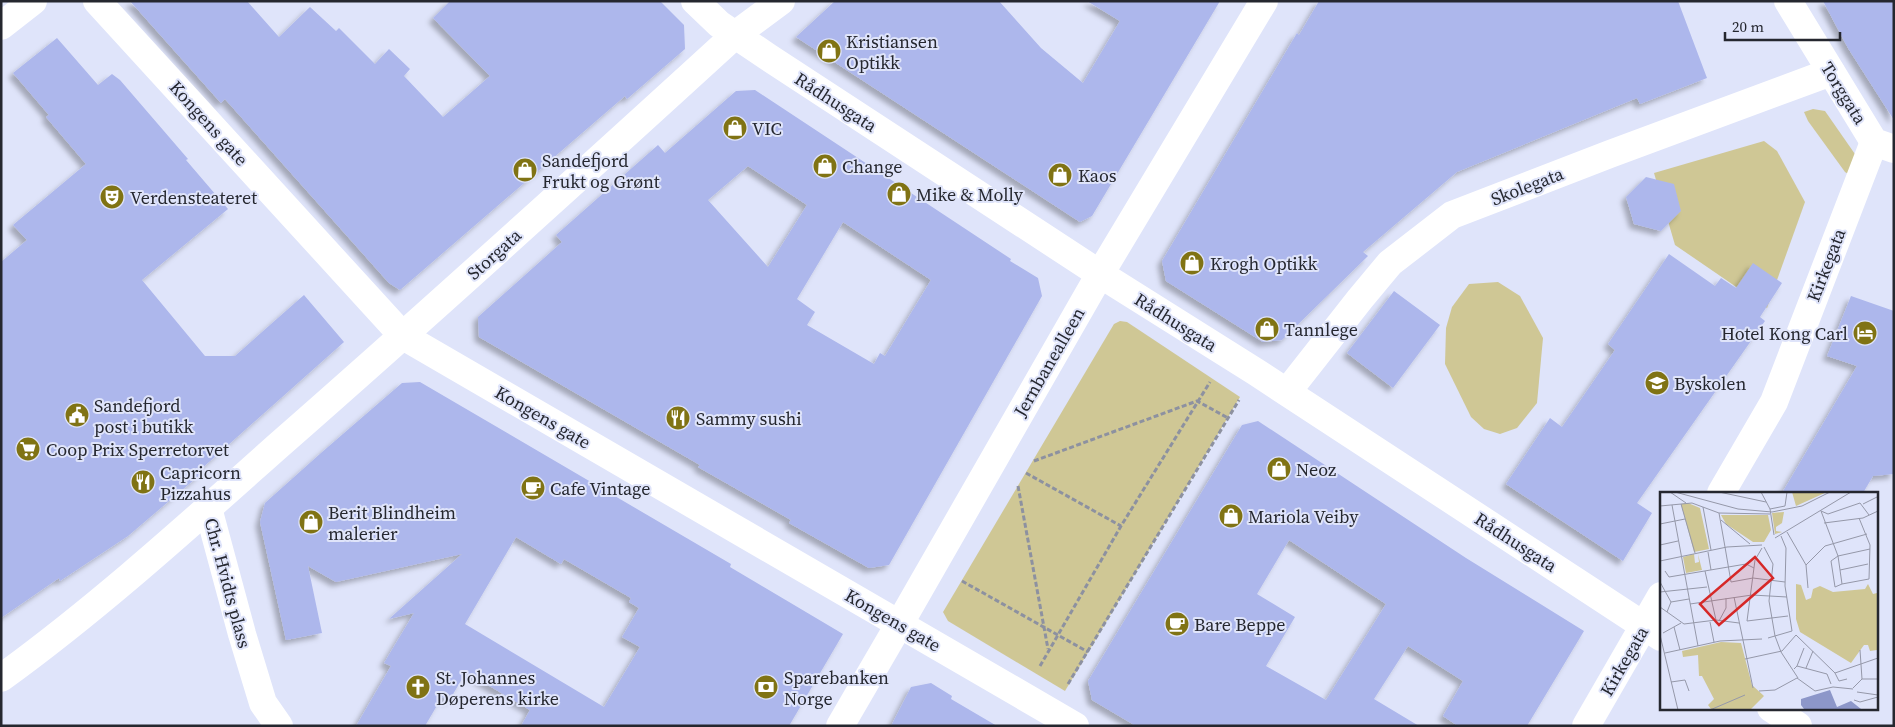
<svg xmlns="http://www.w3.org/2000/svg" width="1895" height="727" font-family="'Source Serif 4',serif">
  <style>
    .green { fill: #cfc795 }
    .building { fill: #adb7ec; fill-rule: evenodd; filter: url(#shadow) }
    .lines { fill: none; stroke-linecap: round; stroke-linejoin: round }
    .path { stroke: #8d91a0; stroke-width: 3; stroke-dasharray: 5 2.5; stroke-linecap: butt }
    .street { stroke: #fff; stroke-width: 28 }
    .secondary { stroke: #fff; stroke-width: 28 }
    .labels { text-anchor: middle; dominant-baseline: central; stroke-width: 4; stroke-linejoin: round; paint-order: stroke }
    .poi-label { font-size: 18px; fill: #25272f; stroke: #dfe4fa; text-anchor: start }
    .street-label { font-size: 18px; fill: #25272f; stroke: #dfe4fa }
    .inset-road { fill: none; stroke: #9598a9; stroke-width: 1 }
    .view { fill: #d62828; fill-opacity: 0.15; stroke: #d62828; stroke-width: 2.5 }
    .inset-edge { fill: none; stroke: #25272f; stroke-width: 2.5 }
  </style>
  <defs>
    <filter id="shadow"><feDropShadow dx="-4.5" dy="4.5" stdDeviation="2.5" flood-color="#0004"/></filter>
  </defs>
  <rect width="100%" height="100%" fill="#dfe4fa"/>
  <g class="green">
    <path d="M1813,109L1825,111L1857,157L1853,177L1845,172L1808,121L1804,112Z"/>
    <path d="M1764,141L1777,151L1805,202L1767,308L1675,245L1654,173Z"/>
    <path d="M1498,282L1520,296L1543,338L1537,403L1517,428L1500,434L1484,429L1471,417L1445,364L1446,328L1452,307L1469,284Z"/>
    <path d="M1120,321L1127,322L1240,397L1065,691L948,621L943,612L1114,324Z"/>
  </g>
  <g class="building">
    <path d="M130,1H247L279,37L310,7L336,31L339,28L375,64L389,49L410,69L404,76L443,117L490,76L433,18L450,1H660L684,25L685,49L627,99L625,96L400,290L389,283L225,99L221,103Z"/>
    <path d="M835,1H999L1041,48L1083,83L1120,21L1087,1H1220L1092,216L1080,222L796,37Z"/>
    <path d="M1319,1H1678L1707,78L1640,104L1637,98L1457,172L1363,252L1368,256L1282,340L1263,342L1166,281L1162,261L1297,33L1299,35Z"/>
    <path d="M1823,1H1894V120L1848,48Z"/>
    <path d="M57,38L98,85L112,74L120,80L188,159L186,160L228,209L142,280L205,356H235L304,295L344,342L200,470L202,473L128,536L60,581L59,578L1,618V262L27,240L13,225L86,164L46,117L49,115L13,73Z"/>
    <path d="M755,90L1011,259L1010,261L1038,278L1042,296L889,565L869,568L789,523L791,520L698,467L700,465L479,337L478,317L562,242L556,235L658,145L665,153L736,91ZM748,166L807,205L768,267L708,200ZM843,222L931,280L885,356L880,353L874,364L807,325L815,312L797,299Z"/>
    <path d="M1646,177L1674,184L1681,211L1661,231L1634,224L1626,197Z"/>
    <path d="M1669,254L1715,286L1721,278L1736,288L1753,263L1782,283L1760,317L1765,321L1637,503L1652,513L1623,561L1506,484L1550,418L1562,427L1615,350L1608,344Z"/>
    <path d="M1394,291L1440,325L1393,388L1347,353Z"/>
    <path d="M1851,296L1894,311V474L1873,476L1863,493H1782L1857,366L1827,356Z"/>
    <path d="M420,382L731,564L730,567L843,634L789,726H521L530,710L466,672L449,701L442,697L425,726H356L391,666L384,663L414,613L389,619L462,554L336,582L308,566L322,633L286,640L260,522L265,503L321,453L402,383ZM516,537L561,564L564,559L631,598L629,602L639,608L622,637L640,647L604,707L465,624Z"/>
    <path d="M1258,421L1466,558L1584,631L1527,726H1458L1443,716L1463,681L1408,646L1374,699L1419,726H1136L1092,700L1088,681L1242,425ZM1289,540L1386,604L1326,700L1266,666L1295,617L1257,594Z"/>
    <path d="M931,683L952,696L951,699L997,726H891L911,687Z"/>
  </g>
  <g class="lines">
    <g class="path">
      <path d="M1034,461L1197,401L1228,418"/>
      <path d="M1026,473L1121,526"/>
      <path d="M1018,486L1048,649"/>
      <path d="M962,581L1088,652"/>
      <path d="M1040,666L1121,526L1210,382"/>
      <path d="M1068,684L1239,400"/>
    </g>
    <g class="street">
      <path d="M97,1L403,336L1075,726"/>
      <path d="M695,1L719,24L768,57L1100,274L1256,372L1661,637"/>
      <path d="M1788,1L1874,142L1894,149"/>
      <path d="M1287,392L1360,299L1390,263L1452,215L1610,154L1831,72"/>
      <path d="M1721,493L1774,402L1874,142"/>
      <path d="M208,508L242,634L263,703L279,726"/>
      <path d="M900,623L1100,274"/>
      <path d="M1,678C99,607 189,525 279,445C433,310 584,173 735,35L781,1"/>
      <path d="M1771,708L1798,726"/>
      <path d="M1586,726L1661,596"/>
    </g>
    <g class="secondary">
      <path d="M1,26L33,1"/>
      <path d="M1100,274L1264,1"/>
      <path d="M840,726L900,623"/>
    </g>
  </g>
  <defs>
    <symbol id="shop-disc" viewBox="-11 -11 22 22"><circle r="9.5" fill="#807314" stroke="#dfe4fa"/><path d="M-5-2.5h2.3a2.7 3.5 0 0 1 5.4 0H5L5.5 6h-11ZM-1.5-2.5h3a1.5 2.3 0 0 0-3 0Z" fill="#fff"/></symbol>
    <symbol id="theatre-disc" viewBox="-11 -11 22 22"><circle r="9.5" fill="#807314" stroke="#dfe4fa"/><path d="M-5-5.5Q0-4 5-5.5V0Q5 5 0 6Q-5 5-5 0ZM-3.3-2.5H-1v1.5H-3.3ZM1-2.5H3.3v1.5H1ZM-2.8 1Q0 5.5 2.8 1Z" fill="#fff"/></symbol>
    <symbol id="hotel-disc" viewBox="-11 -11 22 22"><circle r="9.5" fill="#807314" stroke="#dfe4fa"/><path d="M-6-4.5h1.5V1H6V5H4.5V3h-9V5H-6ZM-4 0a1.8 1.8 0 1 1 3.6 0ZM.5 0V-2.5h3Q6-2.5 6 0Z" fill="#fff"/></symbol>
    <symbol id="school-disc" viewBox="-11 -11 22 22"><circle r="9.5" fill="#807314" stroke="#dfe4fa"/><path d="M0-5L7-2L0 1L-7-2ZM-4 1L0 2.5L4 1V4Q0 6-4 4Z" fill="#fff"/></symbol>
    <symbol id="civic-disc" viewBox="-11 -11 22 22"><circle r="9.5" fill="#807314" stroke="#dfe4fa"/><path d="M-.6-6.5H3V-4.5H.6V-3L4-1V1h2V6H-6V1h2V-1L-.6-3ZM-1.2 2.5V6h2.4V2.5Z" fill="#fff"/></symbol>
    <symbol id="restaurant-disc" viewBox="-11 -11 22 22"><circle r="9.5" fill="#807314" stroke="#dfe4fa"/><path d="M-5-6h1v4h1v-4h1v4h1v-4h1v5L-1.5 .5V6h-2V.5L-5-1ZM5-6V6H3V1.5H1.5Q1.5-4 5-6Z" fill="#fff"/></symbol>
    <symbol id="supermarket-disc" viewBox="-11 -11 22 22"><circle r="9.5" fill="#807314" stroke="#dfe4fa"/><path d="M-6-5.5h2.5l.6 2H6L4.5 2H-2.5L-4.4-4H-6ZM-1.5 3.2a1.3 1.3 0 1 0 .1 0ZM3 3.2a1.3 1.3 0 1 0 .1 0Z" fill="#fff"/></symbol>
    <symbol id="cafe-disc" viewBox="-11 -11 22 22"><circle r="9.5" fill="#807314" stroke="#dfe4fa"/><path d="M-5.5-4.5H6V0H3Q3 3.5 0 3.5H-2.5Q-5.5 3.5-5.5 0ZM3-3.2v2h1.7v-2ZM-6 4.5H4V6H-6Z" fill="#fff"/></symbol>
    <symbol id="church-disc" viewBox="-11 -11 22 22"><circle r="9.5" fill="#807314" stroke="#dfe4fa"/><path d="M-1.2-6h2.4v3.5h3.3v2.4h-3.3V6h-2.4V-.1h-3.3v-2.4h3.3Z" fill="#fff"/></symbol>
    <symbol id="bank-disc" viewBox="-11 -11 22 22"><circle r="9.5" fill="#807314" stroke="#dfe4fa"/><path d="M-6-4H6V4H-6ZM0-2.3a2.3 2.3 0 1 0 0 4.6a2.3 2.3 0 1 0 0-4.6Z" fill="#fff"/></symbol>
  </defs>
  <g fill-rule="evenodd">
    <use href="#shop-disc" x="815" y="37" width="28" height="28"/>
    <use href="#shop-disc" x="721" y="114" width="28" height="28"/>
    <use href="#shop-disc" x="811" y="152" width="28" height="28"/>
    <use href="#shop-disc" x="511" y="156" width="28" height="28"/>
    <use href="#shop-disc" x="1046" y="161" width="28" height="28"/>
    <use href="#shop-disc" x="885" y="180" width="28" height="28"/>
    <use href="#theatre-disc" x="98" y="183" width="28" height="28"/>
    <use href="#shop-disc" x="1178" y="249" width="28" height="28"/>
    <use href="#shop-disc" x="1253" y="315" width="28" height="28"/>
    <use href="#hotel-disc" x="1851" y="319" width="28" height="28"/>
    <use href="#school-disc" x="1643" y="369" width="28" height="28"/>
    <use href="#civic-disc" x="63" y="401" width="28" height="28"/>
    <use href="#restaurant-disc" x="664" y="404" width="28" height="28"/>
    <use href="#supermarket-disc" x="14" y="435" width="28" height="28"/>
    <use href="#shop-disc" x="1265" y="455" width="28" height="28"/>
    <use href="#restaurant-disc" x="129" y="468" width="28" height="28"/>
    <use href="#cafe-disc" x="519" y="474" width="28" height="28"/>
    <use href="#shop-disc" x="1217" y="502" width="28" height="28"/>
    <use href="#shop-disc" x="297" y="508" width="28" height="28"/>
    <use href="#cafe-disc" x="1163" y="610" width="28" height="28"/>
    <use href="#church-disc" x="404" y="673" width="28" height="28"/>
    <use href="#bank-disc" x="752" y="673" width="28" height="28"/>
  </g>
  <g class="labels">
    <g class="poi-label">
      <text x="846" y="41">Kristiansen<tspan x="846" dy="21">Optikk</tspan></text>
      <text x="752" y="128">VIC</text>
      <text x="542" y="160">Sandefjord<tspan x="542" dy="21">Frukt og Grønt</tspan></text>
      <text x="842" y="166">Change</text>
      <text x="1078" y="175">Kaos</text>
      <text x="916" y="194">Mike &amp; Molly</text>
      <text x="130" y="197">Verdensteateret</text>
      <text x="1210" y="263">Krogh Optikk</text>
      <text x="1284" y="329">Tannlege</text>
      <text x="1848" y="333" text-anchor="end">Hotel Kong Carl</text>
      <text x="1674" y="383">Byskolen</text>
      <text x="94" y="405">Sandefjord<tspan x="94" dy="21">post i butikk</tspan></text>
      <text x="696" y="418">Sammy sushi</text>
      <text x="46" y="449">Coop Prix Sperretorvet</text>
      <text x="1296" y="469">Neoz</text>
      <text x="160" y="472">Capricorn<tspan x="160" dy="21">Pizzahus</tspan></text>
      <text x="550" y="488">Cafe Vintage</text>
      <text x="328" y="512">Berit Blindheim<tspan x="328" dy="21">malerier</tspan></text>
      <text x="1248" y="516">Mariola Veiby</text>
      <text x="1194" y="624">Bare Beppe</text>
      <text x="436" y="677">St. Johannes<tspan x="436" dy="21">Døperens kirke</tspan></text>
      <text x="784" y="677">Sparebanken<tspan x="784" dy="21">Norge</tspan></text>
    </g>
    <g class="street-label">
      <text transform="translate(1844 93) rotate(58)">Torggata</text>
      <text transform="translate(836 102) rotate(33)">Rådhusgata</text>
      <text transform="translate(209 123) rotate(48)">Kongens gate</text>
      <text transform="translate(1527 186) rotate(-21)">Skolegata</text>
      <text transform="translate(494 254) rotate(-42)">Storgata</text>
      <text transform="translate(1826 265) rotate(-69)">Kirkegata</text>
      <text transform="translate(1176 322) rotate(32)">Rådhusgata</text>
      <text transform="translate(1049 362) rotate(-60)">Jernbanealleen</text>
      <text transform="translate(543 417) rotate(30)">Kongens gate</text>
      <text transform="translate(1516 542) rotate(33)">Rådhusgata</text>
      <text transform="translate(228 583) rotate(75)">Chr. Hvidts plass</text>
      <text transform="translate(893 620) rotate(30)">Kongens gate</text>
      <text transform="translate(1624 661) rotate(-60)">Kirkegata</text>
    </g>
  </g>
  <g transform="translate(1660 492)">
    <rect width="218" height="218" fill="#dfe4fa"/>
    <path d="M132,0H167L136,14ZM28,11L40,16L49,57L34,60L21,12ZM124,20L122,31L116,35V39L122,40L115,42L112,21ZM61,23H108L111,38L104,50H93L66,32ZM34,62L35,71L39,70L38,62L42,78L26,81L23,65ZM208,92L213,102L217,101V158L210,159L208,153H204L191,171L140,140L136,127V92L141,93L146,108L151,106L153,97L160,94L173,100L205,97ZM61,150L81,151L92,193L104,204L91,217H51L48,213L54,207L42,184H39L38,163L23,165L22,159Z" fill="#cfc795"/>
    <path d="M170,198L177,215L191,209L201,217H144L141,213V207Z" fill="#8d97c9"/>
    <path class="inset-road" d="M10,0L26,11M15,0L78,17L112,20L142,14L170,0M59,0L106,10M101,0L110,17L114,43M21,12L35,61M203,12L217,5M12,13L38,154M0,14L32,11L59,21L65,55M43,15L51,58M110,17L125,14L127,0M161,19L178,64L182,92L209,87L210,53L199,26M161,19L168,22L200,11L209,23M59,21L110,22M61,28L90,52M164,31L203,26L218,19M0,32L25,27M127,40L146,73L148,96M115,46L191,0M0,53L18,49M65,55L71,90L93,86L125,90M104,55L113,72L109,109L115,144L121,160L138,186M102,56L95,68L87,129L128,124M48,60L51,78M0,69L67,55L102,53M146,73L165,54L207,42M180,78L208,72M5,79L9,85L86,72L94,76M45,79L56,128M0,90L11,110L7,120M182,92L175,95L171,69L178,64L210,57M0,100L47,95M74,105L93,196M11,110L29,107M30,112L92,103L127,105M0,115L24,132L56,128L79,131M59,129L66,116V106M50,130L54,150M14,135L20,158M3,141L21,131M0,143L18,218M108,146L132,139L125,94L126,56L121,44M200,158L202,187M5,161L60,149L102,147M85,167L122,159L136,143L175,181L218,166M137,174L144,156M146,176L153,159M134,177L137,174L167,182L171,192M175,181L179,189L187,187M11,190L25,188L29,199M193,196L202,187H218M99,199L115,198L137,186L155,199L173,195L193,197M197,200L218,203M194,208L200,210L218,205M50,218L85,203"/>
    <path class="view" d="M95,65L113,86L59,133L40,112Z"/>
    <rect width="218" height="218" class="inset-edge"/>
  </g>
  <rect width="1895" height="727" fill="none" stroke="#25272f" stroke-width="5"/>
  <path d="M1725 32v8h115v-8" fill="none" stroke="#25272f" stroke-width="2.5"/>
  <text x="1732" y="32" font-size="15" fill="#25272f" stroke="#dfe4fa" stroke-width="4" paint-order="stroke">20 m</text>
</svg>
